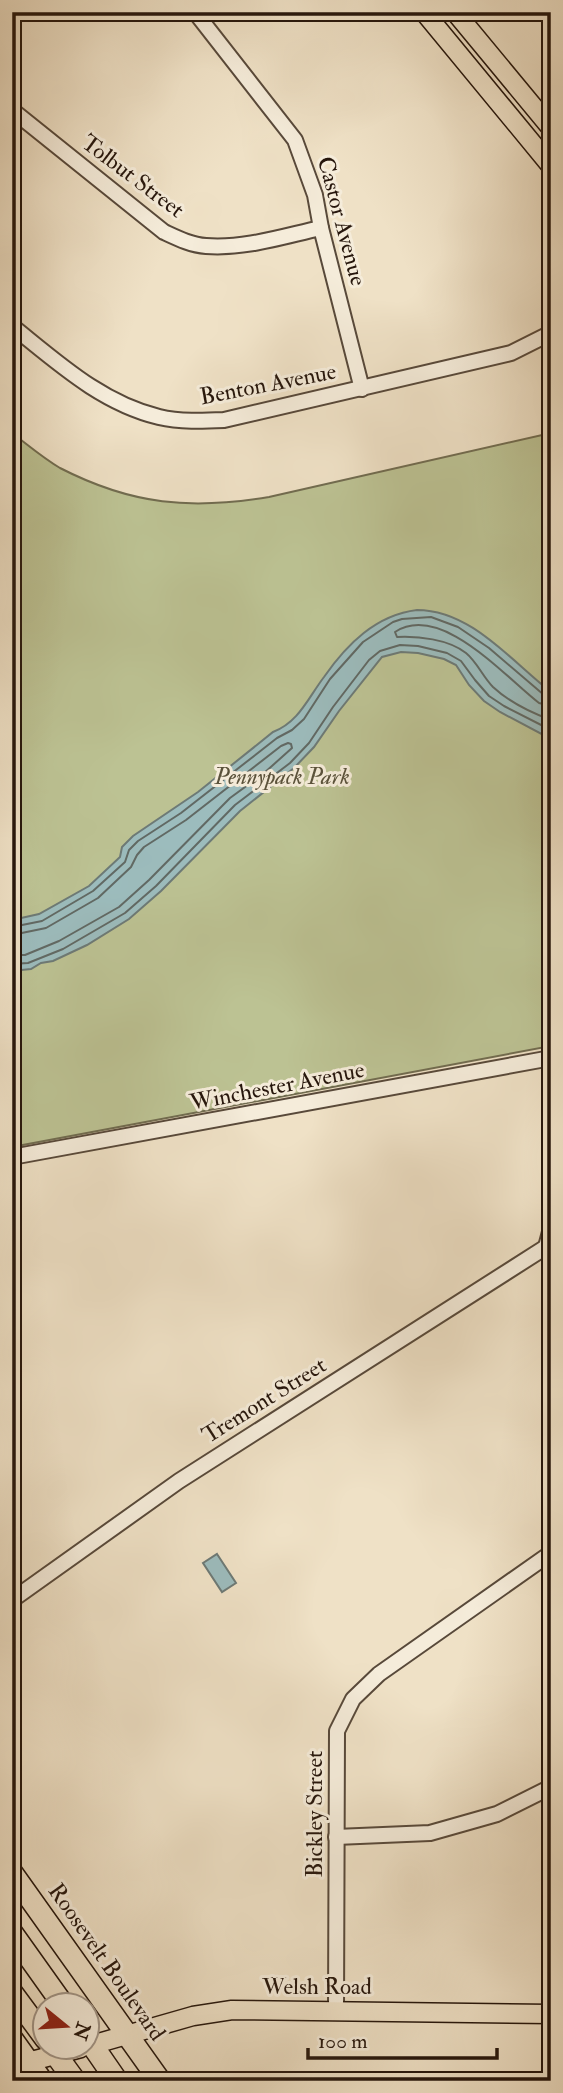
<svg xmlns="http://www.w3.org/2000/svg" width="563" height="2093" font-family="'IM FELL Double Pica',serif">
  <style>
    .green { fill: #bcc293; stroke: #716c50; stroke-width: 2 }
    .water { fill: #9cbcbd; stroke: #6d7a76; stroke-width: 2 }
    .lines { fill: none; stroke-linecap: round; stroke-linejoin: round }
    .shore { stroke: #616964; stroke-width: 2 }
    .minor-casing { stroke: #58493a; stroke-width: 18 }
    .major-casing { stroke: #26160c; stroke-width: 21 }
    .highway-casing { stroke: #26160c; stroke-width: 24 }
    .minor { stroke: #f5ecda; stroke-width: 14 }
    .major { stroke: #efe1c6; stroke-width: 18 }
    .highway { stroke: #efe1c6; stroke-width: 21 }
    .labels { text-anchor: middle; dominant-baseline: central; stroke-width: 6; stroke-linejoin: round; paint-order: stroke }
    .street-label { font-size: 23px; fill: #26160c; stroke: #f5ecda }
    .park-label { font-size: 23px; font-style: italic; fill: #5a523b; stroke: #f5ecda }
  </style>
  <rect width="100%" height="100%" fill="#efe1c6"/>
  <filter id="stains"><feTurbulence type="fractalNoise" baseFrequency=".00286" numOctaves="4"/><feColorMatrix values="0 0 0 0 .2 0 0 0 0 .09 0 0 0 0 .02 0 0 0 .5 -.17"/></filter>
  <radialGradient id="worn" r=".72"><stop offset=".6" stop-color="#630" stop-opacity="0"/><stop offset="1" stop-color="#630" stop-opacity=".3"/></radialGradient>
  <path class="green" d="M12,433C28,445 43,458 60,468C132,505 191,510 269,497L551,433V1046L12,1147Z"/>
  <g class="water">
    <path d="M417,610C471,610 511,661 551,692V739L500,712L484,701L469,685L456,665L444,659L418,653L401,652L382,657L339,711L314,747L294,768L240,811L161,891L129,919L87,945L53,961L41,963L31,969L12,971V920L39,914L89,886L120,857L122,847L133,836L198,792L273,732C299,722 308,698 324,677C347,644 376,615 417,610Z"/>
    <path d="M217,1554L236,1583L222,1592L203,1563Z"/>
  </g>
  <g class="lines">
    <g class="shore">
      <path d="M551,706L539,703C505,677 441,602 395,632L397,637C418,636 448,639 466,653C477,662 483,677 493,687C508,701 532,713 551,720"/>
      <path d="M12,927L42,921L93,891L125,862L129,850L138,841L181,813L277,738L292,730L304,719L330,679L363,642L393,622L402,619L431,617L458,627L489,648L544,695L551,697"/>
      <path d="M12,935L46,928L98,898L131,867L137,855L144,847L186,820L281,746L288,743L291,744L292,748L263,774L230,798L149,880L119,907L59,941L25,955H12"/>
      <path d="M12,964L28,963L63,949L125,913L156,886L235,805L290,763L309,743L333,707L369,660L380,651L400,645L418,646L447,653L461,661L475,680L489,696L504,706L551,730"/>
    </g>
    <defs>
      <g id="minor">
        <path d="M195,12L295,140L315,195L321,228L362,389"/>
        <path d="M12,110L164,232C177,238 191,245 206,246C245,249 284,236 321,228"/>
        <path d="M12,326C57,362 101,403 159,417C180,422 203,421 224,420L511,353L551,333"/>
        <path d="M12,1157L551,1058"/>
        <path d="M550,1252L546,1247L551,1228"/>
        <path d="M12,1600L179,1481L546,1247"/>
        <path d="M336,1837L430,1833L497,1814L551,1787"/>
        <path d="M336,2011L337,1731L353,1699L379,1674L551,1553"/>
      </g>
      <g id="major">
        <path d="M424,12L551,166"/>
        <path d="M455,12L551,128"/>
        <path d="M88,2046L193,2016L232,2010L551,2014"/>
        <path d="M28,2062L81,2048"/>
      </g>
      <g id="highway">
        <path d="M12,1873L160,2081"/>
        <path d="M12,1933L64,2006"/>
        <path d="M12,1993L46,2039"/>
        <path d="M12,2039L42,2081"/>
        <path d="M88,2039L117,2081"/>
        <path d="M51,2048L75,2081"/>
      </g>
    </defs>
    <use href="#minor" class="minor-casing"/>
    <use href="#major" class="major-casing"/>
    <use href="#highway" class="highway-casing"/>
    <use href="#minor" class="minor"/>
    <use href="#major" class="major"/>
    <use href="#highway" class="highway"/>
  </g>
  <g class="labels">
    <g class="street-label">
      <text transform="translate(133 176) rotate(37)">Tolbut Street</text>
      <text transform="translate(342 221) rotate(75)">Castor Avenue</text>
      <text transform="translate(268 384) rotate(-11)">Benton Avenue</text>
      <text transform="translate(277 1086) rotate(-11)">Winchester Avenue</text>
      <text transform="translate(264 1400) rotate(-32)">Tremont Street</text>
      <text transform="translate(314 1814) rotate(-90)">Bickley Street</text>
      <text transform="translate(107 1962) rotate(55)">Roosevelt Boulevard</text>
      <text x="317" y="1986">Welsh Road</text>
    </g>
    <g class="park-label">
      <text x="282" y="776">Pennypack Park</text>
    </g>
  </g>
  <rect width="563" height="2093" fill="none" stroke="#efe1c6" stroke-width="42"/>
  <rect x="14" y="14" width="535" height="2065" fill="none" stroke="#26160c" stroke-width="3.5"/>
  <rect x="21" y="21" width="521" height="2051" fill="none" stroke="#26160c" stroke-width="2"/>
  <g transform="translate(66 2026) rotate(108)"><circle r="33" fill="#f5ecda" stroke="#a29688" stroke-width="2"/>
  <path d="M0-5L12 26L0 18L-12 26Z" fill="#8f2418"/>
  <text y="-10" font-size="19" font-weight="bold" text-anchor="middle" fill="#26160c">N</text>
  </g>
  <path d="M308 2048v10h189v-10" fill="none" stroke="#26160c" stroke-width="3.5"/>
  <text x="318" y="2048" font-size="21" fill="#26160c" stroke="#f5ecda" stroke-width="5" paint-order="stroke">100 m</text>
  <rect width="100%" height="100%" filter="url(#stains)"/>
  <rect width="100%" height="100%" fill="url(#worn)"/>
</svg>
